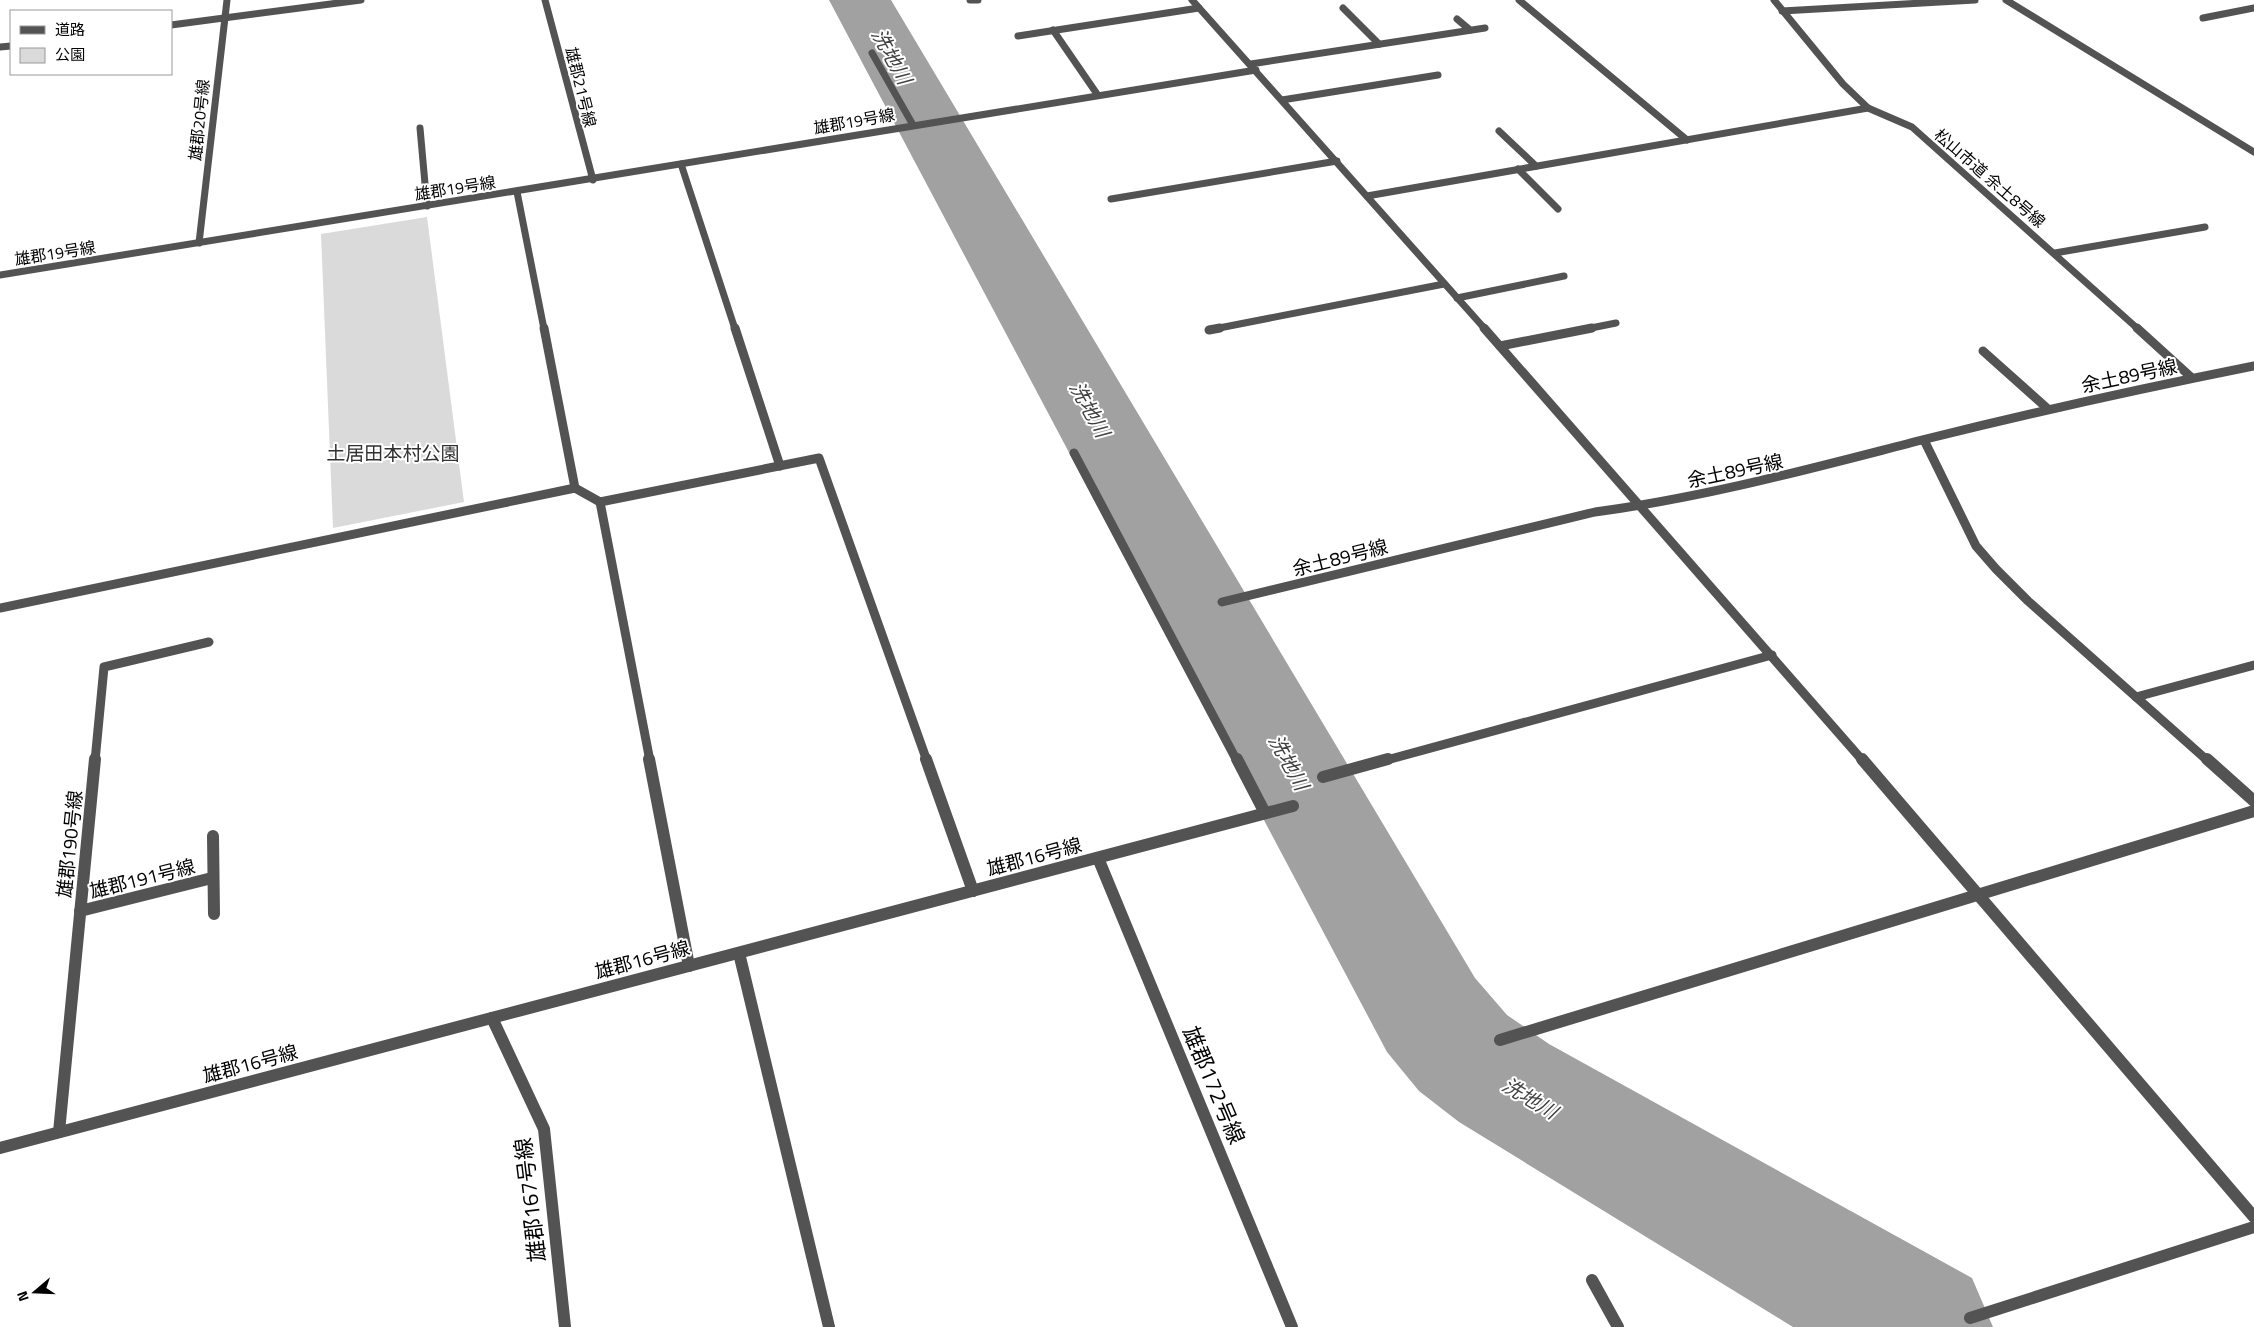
<svg xmlns="http://www.w3.org/2000/svg" width="2254" height="1327" font-family="'Titillium Web','Noto Sans JP',sans-serif">
  <style>
    .green { fill: #dadada }
    .lines { fill: none; stroke-linecap: round; stroke-linejoin: round }
    .river { fill: #a1a1a1; fill-rule: evenodd }
    .lane-far2 { stroke: #535353; stroke-width: 7 }
    .lane-far1 { stroke: #535353; stroke-width: 9 }
    .lane { stroke: #535353; stroke-width: 12 }
    .street-far2 { stroke: #535353; stroke-width: 7 }
    .street-far1 { stroke: #535353; stroke-width: 9 }
    .street { stroke: #535353; stroke-width: 12 }
    .labels { text-anchor: middle; dominant-baseline: central; stroke-width: 4; stroke-linejoin: round; paint-order: stroke }
    .far-street-label { font-size: 16px; fill: #000; stroke: #fff }
    .street-label { font-size: 19px; fill: #000; stroke: #fff }
    .park-label { font-size: 19px; fill: #313131; stroke: #fff }
    .water-label { font-size: 20px; font-style: italic; fill: #424242; stroke: #fff }
    .near-street-label { font-size: 22px; fill: #000; stroke: #fff }
  </style>
  <rect width="100%" height="100%" fill="#fff"/>
  <path class="green" d="M427,217L464,502L333,528L321,234Z"/>
  <g class="lines">
    <path class="river" d="M829,0H891L1475,978L1507,1015L1549,1044L1972,1278L1993,1327H1793L1459,1122L1419,1091L1387,1052Z"/>
    <g class="lane-far2">
      <path d="M1111,199L1337,161"/>
      <path d="M1214,329L1444,284"/>
    </g>
    <path class="lane-far1" d="M1209,330L1220,328"/>
    <path class="lane" d="M213,836L214,914"/>
    <g class="street-far2">
      <path d="M545,0L593,180"/>
      <path d="M970,0H978"/>
      <path d="M1192,0L1485,329"/>
      <path d="M1519,0L1687,140"/>
      <path d="M1774,0L1843,84L1868,108L1912,127L2138,329"/>
      <path d="M2006,0L2254,152"/>
      <path d="M1343,8L1379,44"/>
      <path d="M1782,11L1975,0"/>
      <path d="M2203,18L2254,8"/>
      <path d="M1457,19L1470,30"/>
      <path d="M171,25L361,0"/>
      <path d="M1053,30L1097,94"/>
      <path d="M1018,36L1199,8"/>
      <path d="M0,47L11,46"/>
      <path d="M872,53L913,125"/>
      <path d="M1251,64L1485,28"/>
      <path d="M1282,100L1438,75"/>
      <path d="M420,128L427,206"/>
      <path d="M1499,131L1536,166"/>
      <path d="M681,164L735,329"/>
      <path d="M1518,169L1558,209"/>
      <path d="M517,192L544,329"/>
      <path d="M1367,196L1868,108"/>
      <path d="M199,243L227,0"/>
      <path d="M2055,253L2205,227"/>
      <path d="M0,275L1256,70"/>
      <path d="M1457,298L1564,276"/>
      <path d="M1586,329L1616,323"/>
    </g>
    <g class="street-far1">
      <path d="M544,328L575,488L600,502"/>
      <path d="M735,328L780,466"/>
      <path d="M1484,328L1863,761"/>
      <path d="M2137,328L2192,378"/>
      <path d="M1500,346L1592,328"/>
      <path d="M1983,351L2048,409"/>
      <path d="M1924,440L1976,546L1996,569L2028,601L2208,761"/>
      <path d="M1074,453L1237,761"/>
      <path d="M1222,602L1595,512C1708,497 1816,467 1926,439C2035,412 2144,388 2254,366"/>
      <path d="M0,608L575,488"/>
      <path d="M2136,697L2254,665"/>
      <path d="M95,761L104,667L209,642"/>
      <path d="M650,761L600,502L819,458L927,761"/>
      <path d="M1383,761L1772,655"/>
    </g>
    <g class="street">
      <path d="M649,759L689,966"/>
      <path d="M926,759L973,891"/>
      <path d="M1237,759L1265,813"/>
      <path d="M1862,759L2254,1217"/>
      <path d="M2207,759L2254,801"/>
      <path d="M1323,777L1388,759"/>
      <path d="M1098,858L1292,1327"/>
      <path d="M80,911L212,878"/>
      <path d="M739,953L829,1327"/>
      <path d="M492,1018L544,1129L565,1327"/>
      <path d="M1500,1040L2254,811"/>
      <path d="M59,1132L95,759"/>
      <path d="M0,1148L1293,806"/>
      <path d="M1592,1280L1618,1327"/>
      <path d="M1970,1318L2254,1227"/>
    </g>
  </g>
  <g class="labels">
    <g class="far-street-label">
      <text transform="translate(581 87) rotate(76)">雄郡21号線</text>
      <text transform="translate(199 120) rotate(-84)">雄郡20号線</text>
      <text transform="translate(854 121) rotate(-10)">雄郡19号線</text>
      <text transform="translate(1990 178) rotate(41)">松山市道 余土8号線</text>
      <text transform="translate(455 188) rotate(-9)">雄郡19号線</text>
      <text transform="translate(55 253) rotate(-9)">雄郡19号線</text>
    </g>
    <g class="street-label">
      <text transform="translate(2129 375) rotate(-12)">余土89号線</text>
      <text transform="translate(1735 470) rotate(-12)">余土89号線</text>
      <text transform="translate(1340 557) rotate(-14)">余土89号線</text>
      <text transform="translate(69 844) rotate(-84)">雄郡190号線</text>
      <text transform="translate(1034 856) rotate(-15)">雄郡16号線</text>
      <text transform="translate(142 878) rotate(-14)">雄郡191号線</text>
      <text transform="translate(642 959) rotate(-15)">雄郡16号線</text>
      <text transform="translate(250 1063) rotate(-15)">雄郡16号線</text>
    </g>
    <g class="park-label">
      <text x="393" y="452">土居田本村公園</text>
    </g>
    <g class="water-label">
      <text transform="translate(892 56) rotate(61)">洗地川</text>
      <text transform="translate(1090 409) rotate(61)">洗地川</text>
      <text transform="translate(1289 762) rotate(61)">洗地川</text>
      <text transform="translate(1530 1098) rotate(31)">洗地川</text>
    </g>
    <g class="near-street-label">
      <text transform="translate(1214 1085) rotate(67)">雄郡172号線</text>
      <text transform="translate(530 1200) rotate(-97)">雄郡167号線</text>
    </g>
  </g>
  <rect x="10" y="10" width="162" height="65" fill="#ffffff" stroke="#999999"/>
  <rect x="20" y="26" width="25" height="8" fill="#535353" stroke="#999999"/>
  <text x="55" y="35" font-size="15" fill="#000000">道路</text>
  <rect x="20" y="48" width="25" height="15" fill="#dadada" stroke="#999999"/>
  <text x="55" y="60" font-size="15" fill="#000000">公園</text>
  <g transform="translate(35 1292) rotate(251)" stroke="#ffffff" stroke-width="4" paint-order="stroke">
  <path d="M0-4L9 19L0 12L-9 19Z" fill="#000000"/>
  <text y="-8" font-size="14" font-weight="bold" text-anchor="middle" fill="#000000">N</text>
  </g>
</svg>
